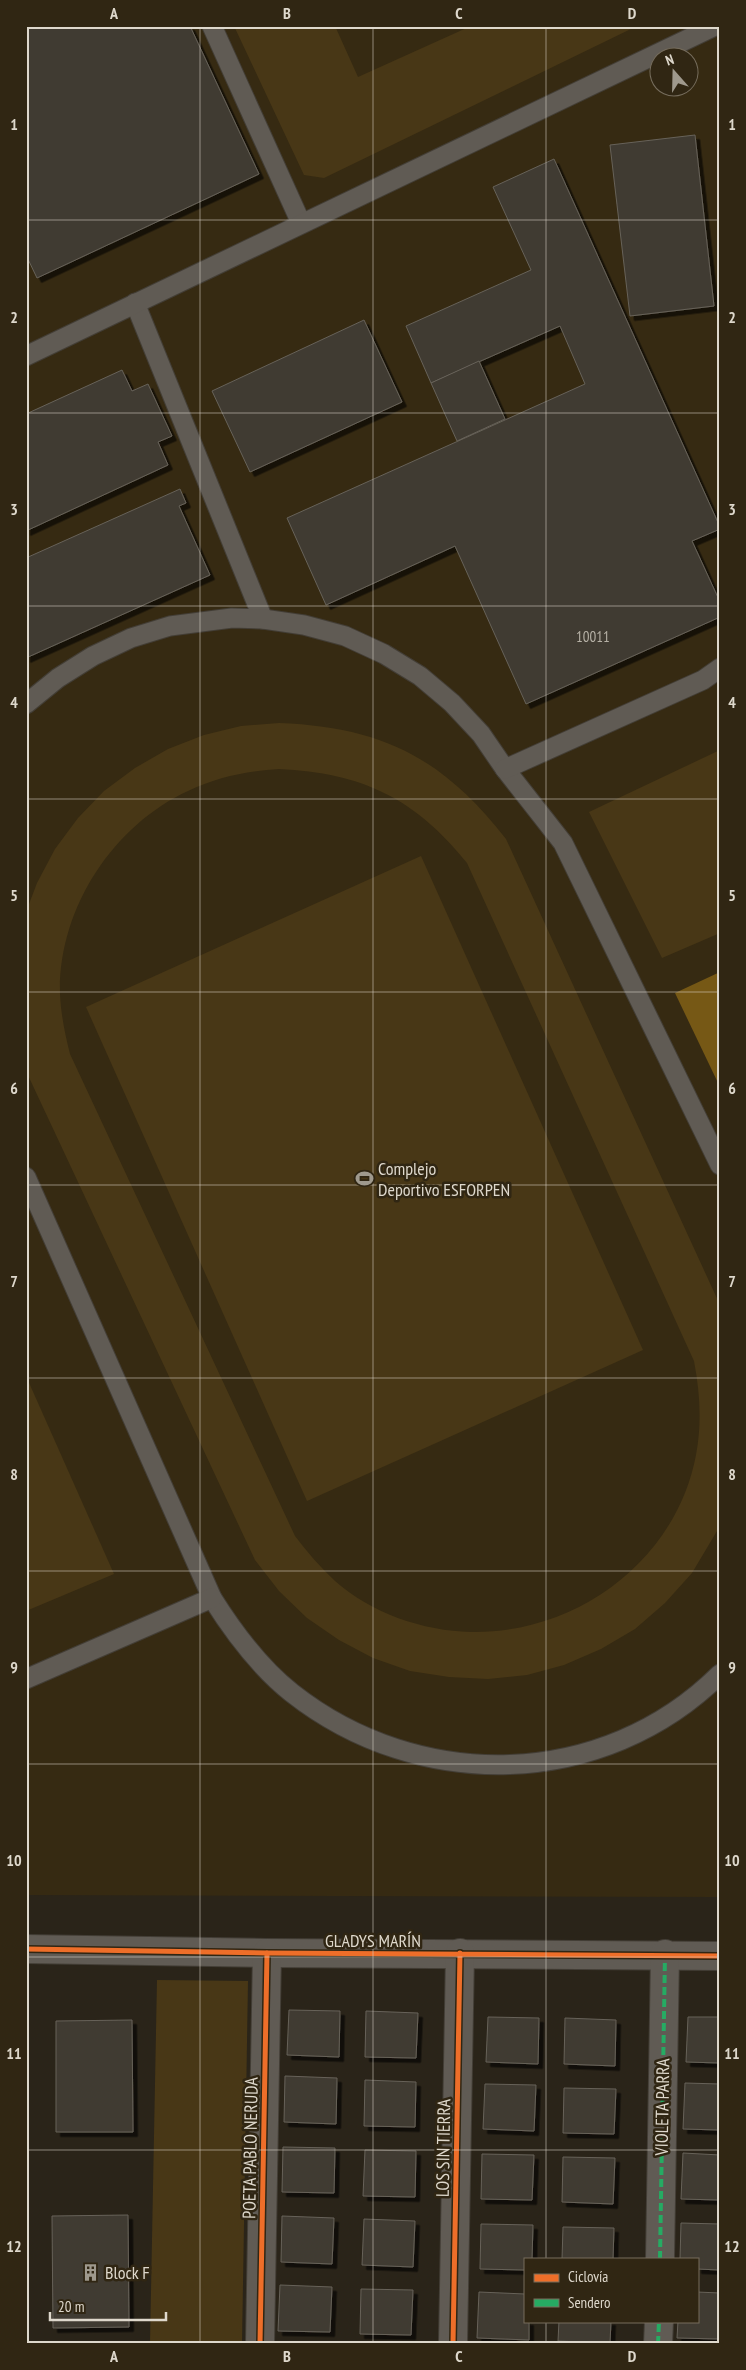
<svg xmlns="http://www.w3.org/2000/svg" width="746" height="2370" font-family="'PT Sans Narrow',sans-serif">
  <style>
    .built { fill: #362a12; fill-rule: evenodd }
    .green { fill: #483716; fill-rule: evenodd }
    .water { fill: #765815 }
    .building { fill: #403b32; stroke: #676259; filter: url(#shadow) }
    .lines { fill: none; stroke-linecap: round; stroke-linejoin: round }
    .service-casing { stroke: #433e36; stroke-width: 21 }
    .minor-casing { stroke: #433e36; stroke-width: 30 }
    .service { stroke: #605b54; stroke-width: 19 }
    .minor { stroke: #605b54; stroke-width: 28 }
    .quiet { stroke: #26ab63; stroke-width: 4; stroke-dasharray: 8 4; stroke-linecap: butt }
    .cycleway-casing { stroke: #302613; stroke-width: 8 }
    .cycleway { stroke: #ee6e29; stroke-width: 5 }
    .grid { fill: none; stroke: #ded8cc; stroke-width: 1; stroke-opacity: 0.55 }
    .labels { text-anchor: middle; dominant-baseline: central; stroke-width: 5; stroke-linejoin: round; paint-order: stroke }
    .number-label { font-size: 15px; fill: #b6b1a6 }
    .poi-label { font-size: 18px; fill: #ded8cc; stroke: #302613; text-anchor: start }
    .street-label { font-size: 18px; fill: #ded8cc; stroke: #302613 }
    .neatline { fill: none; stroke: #ded8cc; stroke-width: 2 }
    .grid-label { font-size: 16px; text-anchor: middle; font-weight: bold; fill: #ded8cc }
  </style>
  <defs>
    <filter id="shadow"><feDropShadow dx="4.5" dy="4.5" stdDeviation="0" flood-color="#0009"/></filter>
  </defs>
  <rect width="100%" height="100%" fill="#2a2419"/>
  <path class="built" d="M26,26H720V1897L26,1895ZM658,58H688V88H658Z"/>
  <g class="green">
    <path d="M234,26H335L358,77L471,26H637L324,178L304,175Z"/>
    <path d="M279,723C382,727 443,758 506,839L720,1305V1526L692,1573L665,1603L635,1629L601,1649L564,1665L527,1675L488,1679L449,1677L410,1671L373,1658L339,1640L307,1618L279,1591L255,1560L26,1071V912L37,883L55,849L78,818L104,791L135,768L168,749L204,735L241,726ZM279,769C362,773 415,798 467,863L694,1361C700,1393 702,1423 696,1455C676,1561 576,1634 471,1632C423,1631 371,1613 335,1581C320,1567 307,1552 295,1536L70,1054C65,1034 61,1015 60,994C58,910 112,826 188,791C217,777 248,771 279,769Z"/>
    <path d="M720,750V933L662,958L589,812Z"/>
    <path d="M421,856L643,1350L307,1501L86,1007Z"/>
    <path d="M26,1376L114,1574L26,1611Z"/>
    <path d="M157,1980L248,1981L242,2344H150Z"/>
  </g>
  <path class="water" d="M720,972V1087L675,993Z"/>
  <g class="building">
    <path d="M26,26H190L259,174L37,278L26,255Z"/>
    <path d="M695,135L714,306L630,316L610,145Z"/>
    <path d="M554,159L720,527V529L692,541L720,602V617L526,704L455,546L326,605L287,518L585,384L560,326L431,383L406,326L531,270L493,187Z"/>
    <path d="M364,320L402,402L250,472L212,391Z"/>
    <path d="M479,361L505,419L457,441L431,383Z"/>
    <path d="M122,370L132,391L148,384L172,436L158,442L168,465L26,531V414Z"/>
    <path d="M180,489L186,503L179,506L210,575L26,658V558Z"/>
    <path d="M289,2010L340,2011L339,2057L287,2055Z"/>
    <path d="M366,2011L418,2013L416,2058L365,2057Z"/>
    <path d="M488,2017L539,2018L538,2064L486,2062Z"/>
    <path d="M688,2017H720V2063L686,2062Z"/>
    <path d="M565,2018L616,2020L615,2066L564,2064Z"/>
    <path d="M132,2020L133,2132H56V2021Z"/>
    <path d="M285,2076L337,2078L336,2124L284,2122Z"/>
    <path d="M365,2080L416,2082L415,2127L364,2126Z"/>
    <path d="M685,2083L720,2084V2130L683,2129Z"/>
    <path d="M485,2084L536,2085L534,2131L483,2129Z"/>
    <path d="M564,2088L616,2089L614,2134L563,2133Z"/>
    <path d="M283,2147L335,2148L334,2193L282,2192Z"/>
    <path d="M365,2150L416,2151L415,2197L363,2196Z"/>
    <path d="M683,2153L720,2155V2200L681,2199Z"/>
    <path d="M482,2154L534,2155L532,2200L481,2199Z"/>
    <path d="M563,2157L615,2158L613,2204L562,2202Z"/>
    <path d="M128,2215L129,2327L53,2328L52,2216Z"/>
    <path d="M282,2216L334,2218L332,2264L281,2262Z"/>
    <path d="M364,2219L415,2221L413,2267L362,2265Z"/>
    <path d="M681,2223L720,2224V2270L697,2269V2259H680Z"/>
    <path d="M481,2224L533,2225L532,2259H525V2270L480,2269Z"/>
    <path d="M563,2227L614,2228L613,2259H562Z"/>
    <path d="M280,2285L332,2287L330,2332L278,2331Z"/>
    <path d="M361,2289L413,2290L411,2335L360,2334Z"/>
    <path d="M479,2292L525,2294V2321H529V2340L477,2338Z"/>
    <path d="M697,2292L720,2293V2339L677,2338L678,2321H697Z"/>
    <path d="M559,2321H611L610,2343L558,2341Z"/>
  </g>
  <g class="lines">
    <defs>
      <g id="service">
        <path d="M212,26L301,223"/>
        <path d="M135,303L263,619"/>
        <path d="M26,356L715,26"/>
        <path d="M26,704L58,678L93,656L131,638L170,626L232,618L263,619L304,625L345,636L384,654L420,676L452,703L481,734L505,769L563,843L720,1165"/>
        <path d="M505,769L703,680L720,668"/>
        <path d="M26,1177L212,1598C234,1633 259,1667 292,1693C419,1793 603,1790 720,1674"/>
        <path d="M26,1679L212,1598"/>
      </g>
      <g id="minor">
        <path d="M26,1949L267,1953L720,1956"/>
        <path d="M660,2259L665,1954"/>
        <path d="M260,2344L267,1953"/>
        <path d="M453,2344L460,1953"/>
        <path d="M658,2344L659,2321"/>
      </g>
    </defs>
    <use href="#service" class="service-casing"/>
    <use href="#minor" class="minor-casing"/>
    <use href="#service" class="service"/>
    <use href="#minor" class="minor"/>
    <g class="quiet">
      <path d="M660,2259L665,1954"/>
      <path d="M658,2344L659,2321"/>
    </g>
    <defs>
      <g id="cycleway">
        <path d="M26,1949L267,1953L720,1956"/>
        <path d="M260,2344L267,1953"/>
        <path d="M453,2344L460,1953"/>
      </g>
    </defs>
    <use href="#cycleway" class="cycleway-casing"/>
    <use href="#cycleway" class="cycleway"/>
  </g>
  <path class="grid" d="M200,26V2344M373,26V2344M546,26V2259M26,220H720M26,413H720M26,606H720M26,799H720M26,992H720M26,1185H720M26,1378H720M26,1571H720M26,1764H720M26,1957H720M26,2150H720M546,2321V2344"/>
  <defs>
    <symbol id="stadium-bare" viewBox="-9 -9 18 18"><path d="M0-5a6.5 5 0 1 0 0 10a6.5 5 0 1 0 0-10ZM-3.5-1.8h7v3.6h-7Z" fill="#9f998d" stroke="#302613" stroke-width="2.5" paint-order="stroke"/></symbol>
    <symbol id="building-bare" viewBox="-9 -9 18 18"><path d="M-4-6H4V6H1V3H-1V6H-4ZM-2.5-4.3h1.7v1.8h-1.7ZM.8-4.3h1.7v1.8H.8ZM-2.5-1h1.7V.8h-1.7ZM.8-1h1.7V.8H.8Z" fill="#9f998d" stroke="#302613" stroke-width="2.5" paint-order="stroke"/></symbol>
  </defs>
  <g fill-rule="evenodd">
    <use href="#stadium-bare" x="352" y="1166" width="25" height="25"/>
    <use href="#building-bare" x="78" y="2260" width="25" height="25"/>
  </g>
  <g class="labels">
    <g class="number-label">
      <text x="593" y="636">10011</text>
    </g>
    <g class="poi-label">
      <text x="378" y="1168">Complejo<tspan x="378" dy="21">Deportivo ESFORPEN</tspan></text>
      <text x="105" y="2272">Block F</text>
    </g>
    <g class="street-label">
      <text x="373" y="1940">GLADYS MARÍN</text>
      <text transform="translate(662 2107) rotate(-89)">VIOLETA PARRA</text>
      <text transform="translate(250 2148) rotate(-89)">POETA PABLO NERUDA</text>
      <text transform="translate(443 2148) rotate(-89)">LOS SIN TIERRA</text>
    </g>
  </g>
  <rect width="746" height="2370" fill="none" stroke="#302613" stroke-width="55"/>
  <rect x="524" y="2258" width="175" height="65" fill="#302613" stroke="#766d5d"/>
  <rect x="534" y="2274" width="25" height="8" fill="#ee6e29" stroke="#766d5d"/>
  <text x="568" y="2282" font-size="15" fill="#ded8cc">Ciclovía</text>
  <rect x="534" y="2299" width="25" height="8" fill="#26ab63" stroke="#766d5d"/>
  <text x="568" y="2308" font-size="15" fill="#ded8cc">Sendero</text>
  <g transform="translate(674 72) rotate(340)"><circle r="24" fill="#302613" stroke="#766d5d"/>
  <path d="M0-4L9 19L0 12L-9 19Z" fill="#9f998d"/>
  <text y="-8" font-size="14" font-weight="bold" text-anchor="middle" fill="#ded8cc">N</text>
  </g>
  <path d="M50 2312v8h116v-8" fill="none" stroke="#ded8cc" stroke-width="2.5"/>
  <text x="58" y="2312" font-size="15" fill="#ded8cc" stroke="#302613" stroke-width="4" paint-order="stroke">20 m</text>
  <rect x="28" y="28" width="690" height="2314" class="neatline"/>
  <g class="grid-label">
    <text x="114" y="19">A</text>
    <text x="287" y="19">B</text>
    <text x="459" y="19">C</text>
    <text x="632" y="19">D</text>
    <text x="14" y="130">1</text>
    <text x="732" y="130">1</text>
    <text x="14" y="323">2</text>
    <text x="732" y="323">2</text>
    <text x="14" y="515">3</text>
    <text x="732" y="515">3</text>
    <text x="14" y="708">4</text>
    <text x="732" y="708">4</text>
    <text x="14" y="901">5</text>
    <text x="732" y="901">5</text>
    <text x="14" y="1094">6</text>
    <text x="732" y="1094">6</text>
    <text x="14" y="1287">7</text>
    <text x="732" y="1287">7</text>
    <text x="14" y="1480">8</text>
    <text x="732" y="1480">8</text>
    <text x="14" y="1673">9</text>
    <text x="732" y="1673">9</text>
    <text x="14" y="1866">10</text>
    <text x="732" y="1866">10</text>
    <text x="14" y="2059">11</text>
    <text x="732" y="2059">11</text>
    <text x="14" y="2252">12</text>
    <text x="732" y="2252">12</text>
    <text x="114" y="2362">A</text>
    <text x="287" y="2362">B</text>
    <text x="459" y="2362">C</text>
    <text x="632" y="2362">D</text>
  </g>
</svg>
